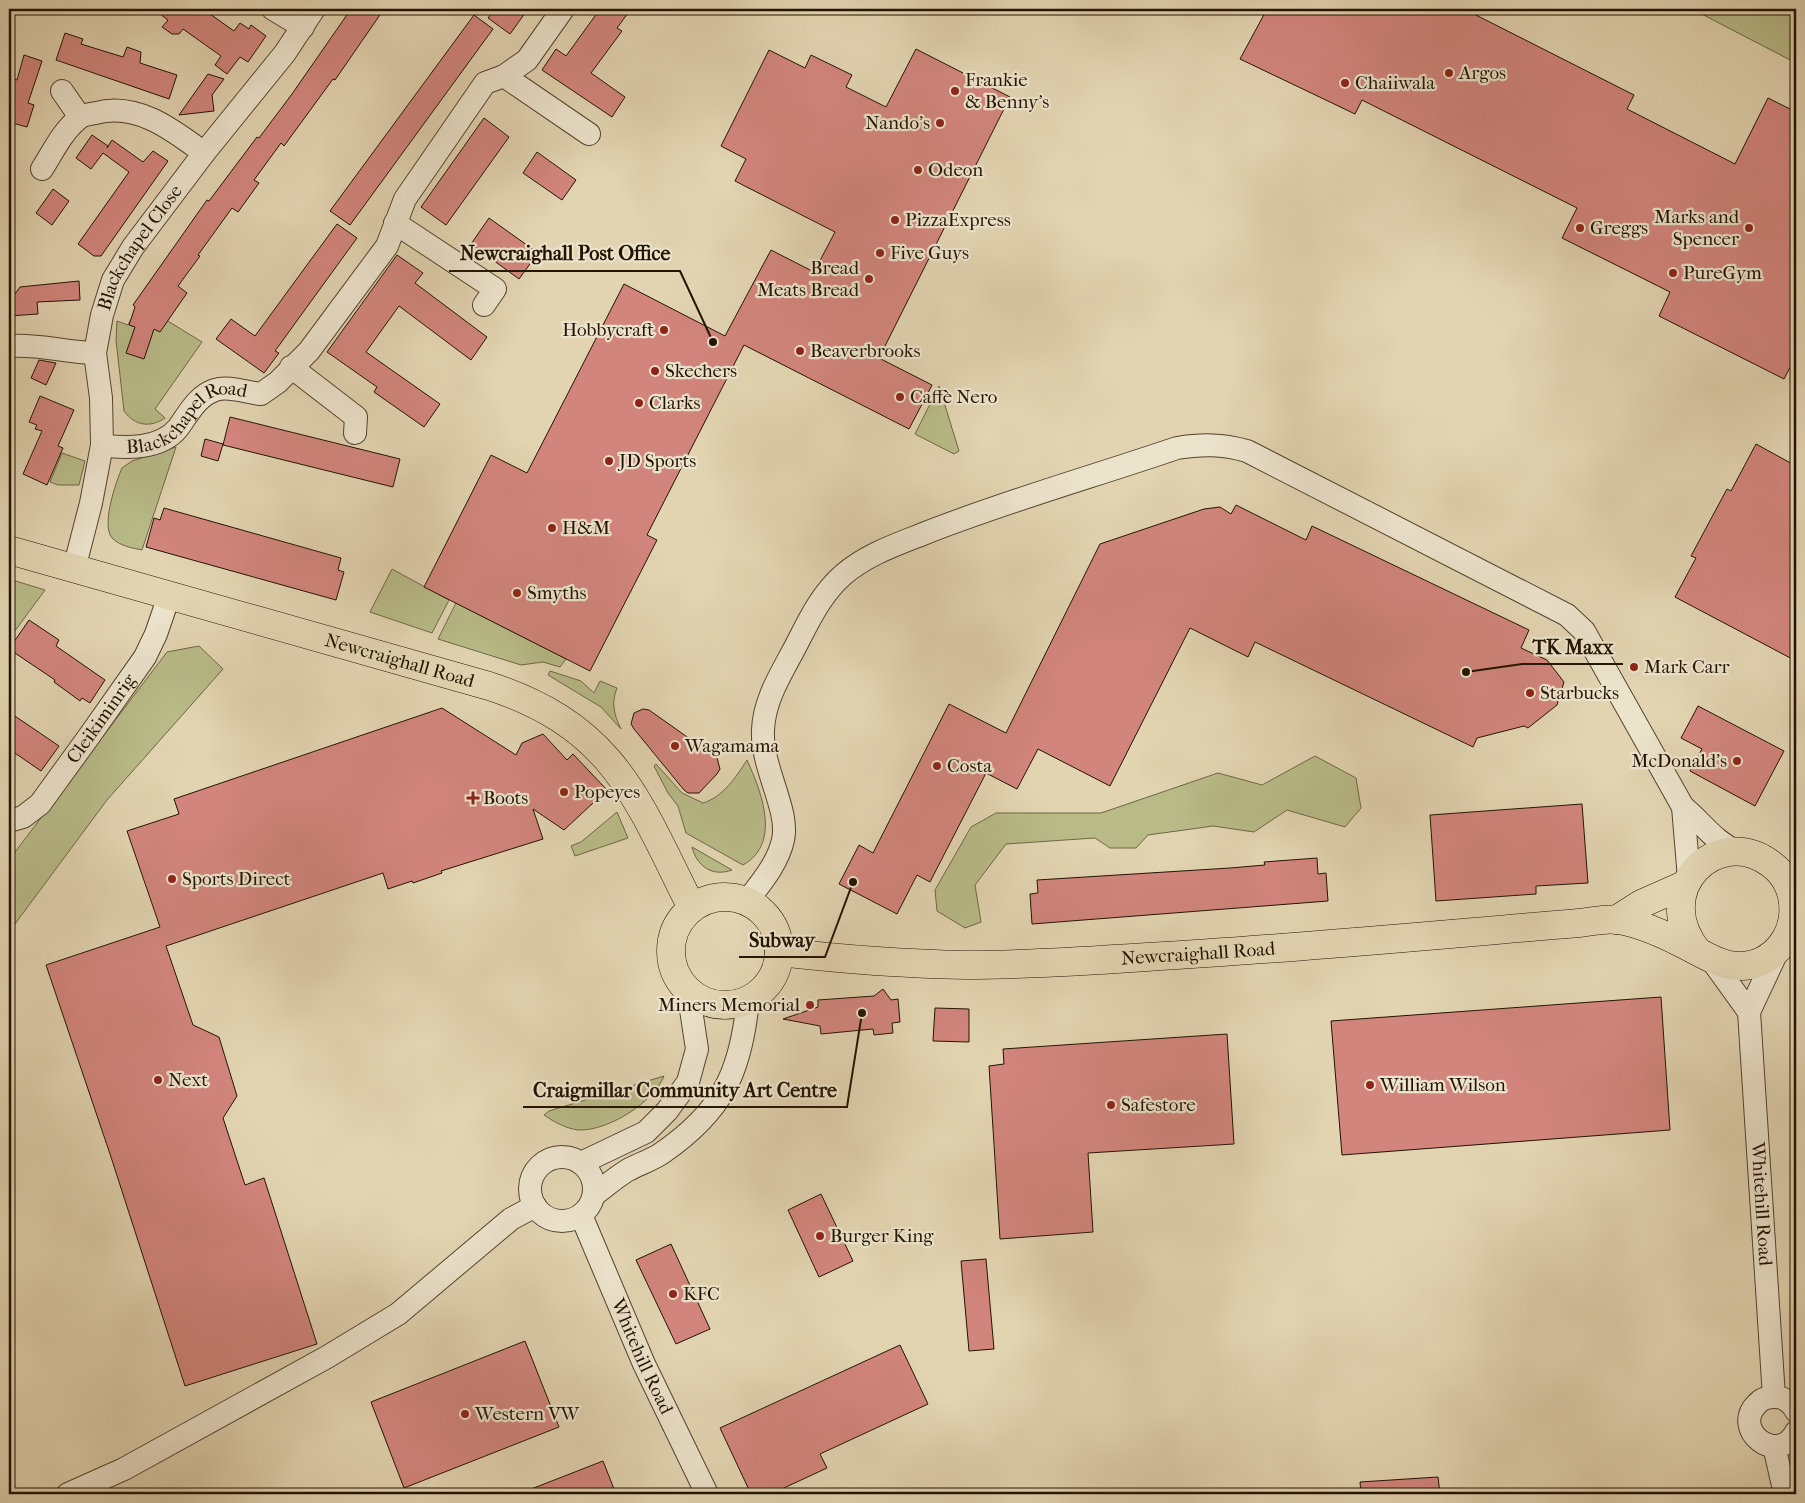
<svg xmlns="http://www.w3.org/2000/svg" width="1805" height="1503" font-family="'IM FELL French Canon',serif">
  <style>
    .green { fill: #b8bb88; stroke: #6e6744 }
    .building { fill: #d2857d; stroke: #231301 }
    .lines { fill: none; stroke-linecap: round; stroke-linejoin: round }
    .minor-casing { stroke: #53432d; stroke-width: 24 }
    .primary-casing { stroke: #231301; stroke-width: 29 }
    .minor { stroke: #ece3cc; stroke-width: 22 }
    .primary { stroke: #e2d4b1; stroke-width: 28 }
    .poi-dot { fill: #8f2418; stroke: #ece3cc; stroke-width: 2 }
    .labels { text-anchor: middle; dominant-baseline: central; stroke-width: 4.5; stroke-linejoin: round; paint-order: stroke }
    .poi-label { font-size: 19px; fill: #231301; stroke: #ece3cc; text-anchor: start }
    .street-label { font-size: 19px; fill: #231301; stroke: #ece3cc }
    .leader { fill: none; stroke: #231301; stroke-width: 2 }
    .callout-dot { fill: #231301; stroke: #ece3cc; stroke-width: 2 }
    .callout-label { font-size: 20px; text-anchor: middle; font-weight: bold; fill: #231301; stroke: #ece3cc; stroke-width: 4.5; stroke-linejoin: round; paint-order: stroke }
  </style>
  <rect width="100%" height="100%" fill="#e2d4b1"/>
  <filter id="stains"><feTurbulence type="fractalNoise" baseFrequency=".004" numOctaves="4"/><feColorMatrix values="0 0 0 0 .2 0 0 0 0 .09 0 0 0 0 .02 0 0 0 .5 -.17"/></filter>
  <radialGradient id="worn" r=".72"><stop offset=".6" stop-color="#630" stop-opacity="0"/><stop offset="1" stop-color="#630" stop-opacity=".3"/></radialGradient>
  <g class="green">
    <path d="M1692,9H1796V63Z"/>
    <path d="M158,315L202,342L155,409L165,418C150,428 135,426 124,411L116,340L117,321L128,325L131,319L146,324Z"/>
    <path d="M939,386L959,451L954,454L915,434Z"/>
    <path d="M176,447L142,550C132,548 121,546 113,539C100,527 116,482 122,468L132,461Z"/>
    <path d="M62,453L85,461L79,485H58L50,482Z"/>
    <path d="M392,569L449,600L432,633L370,612Z"/>
    <path d="M9,579L45,590L9,639Z"/>
    <path d="M456,603L566,659L560,667L543,662L521,665L438,639Z"/>
    <path d="M199,646L223,669L107,800L9,932V860L167,652Z"/>
    <path d="M550,671L581,681L594,693L600,681L617,688C611,703 614,715 621,729L601,707L548,675Z"/>
    <path d="M1315,756L1356,778L1361,808L1345,827L1287,810L1254,832L1213,826L1148,835L1136,848H1110L1095,838L1006,844L975,885L981,922L965,928L937,911L935,890L971,827L996,813H1101L1218,773L1262,785Z"/>
    <path d="M747,760C761,791 782,843 743,865L686,833L678,806L668,793L654,766L656,764L682,793L703,803C723,797 736,777 747,760Z"/>
    <path d="M617,812L628,838L575,856L571,846L581,842Z"/>
    <path d="M692,847L732,870C713,877 697,867 692,847Z"/>
    <path d="M664,1076C654,1102 608,1131 579,1130C567,1129 554,1122 544,1115L549,1111Z"/>
  </g>
  <g class="building">
    <path d="M153,9H203L234,31L240,23L249,29L251,25L266,36L248,62L240,57L227,74L215,65L221,56L183,29L179,34H172L162,27L168,20Z"/>
    <path d="M351,9H384L335,80L333,79L284,146L281,143L254,180L259,183L238,212L232,208L198,255L200,256L178,286L187,293L160,332L154,329L144,359L126,353L135,327L129,325L135,307L133,305L207,200L209,201L257,137L259,138L292,94Z"/>
    <path d="M495,9H528L510,34L488,18Z"/>
    <path d="M600,9H631L617,28L622,31L591,73L625,97L612,117L542,70L556,49L566,56Z"/>
    <path d="M1267,9H1464L1634,95L1627,109L1735,164L1768,98L1796,112V356L1784,379L1659,316L1670,292L1562,238L1577,208L1362,100L1355,114L1240,59Z"/>
    <path d="M474,15L493,29L350,225L330,211Z"/>
    <path d="M65,33L83,39L81,44L123,57L127,47L141,52L140,63L177,75L169,99L56,60Z"/>
    <path d="M916,49L1010,97L879,358L932,385L909,429L744,345L647,535L657,540L590,671L424,587L491,455L527,473L624,284L725,336L771,250L814,272L835,232L735,181L746,159L721,146L769,50L805,68L811,55L852,75L846,87L886,107Z"/>
    <path d="M24,55L42,61L28,103L34,105L27,127L9,122V77L17,80Z"/>
    <path d="M208,74L224,79L212,95L214,111L179,115Z"/>
    <path d="M484,118L509,137L446,225L421,207Z"/>
    <path d="M92,135L108,146L107,148L112,140L143,162L153,151L168,161L101,256H94L78,244L129,172L103,153L91,169L76,158Z"/>
    <path d="M537,152L576,180L562,200L523,173Z"/>
    <path d="M53,189L69,201L52,225L36,213Z"/>
    <path d="M489,218L538,253L519,279L471,244Z"/>
    <path d="M337,224L357,238L275,351L279,353L264,373L216,339L231,319L255,336Z"/>
    <path d="M397,255L423,273L415,283L487,337L471,360L399,306L366,352L440,404L424,427L374,392L377,387L327,352Z"/>
    <path d="M79,281L80,300L37,302L38,314L9,316V302L20,287Z"/>
    <path d="M39,360L56,363L46,385L31,378Z"/>
    <path d="M40,396L74,410L58,446L63,448L47,485L23,474L42,431L35,429L37,425L29,422Z"/>
    <path d="M230,417L400,459L393,487L223,445Z"/>
    <path d="M205,439L223,444L218,461L201,456Z"/>
    <path d="M1756,444L1796,466V661L1675,597L1696,558L1691,556L1727,489L1731,491Z"/>
    <path d="M1236,505L1306,540L1312,526L1529,630L1521,648L1547,660L1564,682L1557,705L1528,728L1524,726L1477,738L1473,747L1255,642L1248,657L1190,628L1110,786L1038,749L1017,789L986,773L930,882L917,875L897,914L839,884L859,845L873,853L949,704L1006,733L1100,544L1204,509L1220,507L1231,514Z"/>
    <path d="M164,508L341,558L338,570L344,572L336,600L146,547L154,518L160,520Z"/>
    <path d="M29,620L59,640L56,646L105,680L90,703L82,698L80,701L54,682L55,680L9,649Z"/>
    <path d="M1698,706L1784,751L1755,806L1690,771L1702,749L1681,738Z"/>
    <path d="M442,708L516,755L522,743L543,734L567,760L573,754L607,790L564,830L533,809L543,839L441,871L442,873L413,883L412,881L388,889L383,873L166,946L193,1025L219,1037L237,1096L223,1118L245,1185L264,1178L317,1344L185,1386L110,1154L46,965L160,927L127,831L179,814L174,799Z"/>
    <path d="M643,709L649,710L717,758L720,769L717,774L699,793H688L684,790L634,729L631,724L634,713Z"/>
    <path d="M9,712L59,746L41,771L9,749Z"/>
    <path d="M1582,804L1588,883L1536,886V894L1436,901L1430,815Z"/>
    <path d="M1317,858L1318,874L1326,873L1328,901L1032,924L1030,894L1038,893L1037,880L1230,868L1265,865L1264,862Z"/>
    <path d="M883,989L891,1000L898,999L900,1022L892,1023L893,1033L874,1035L873,1029L821,1034L820,1026L783,1019L818,1007V1000L874,996Z"/>
    <path d="M1661,997L1670,1130L1342,1155L1331,1021Z"/>
    <path d="M935,1008L969,1009V1042L933,1041Z"/>
    <path d="M1227,1034L1234,1144L1088,1153L1093,1232L1000,1239L989,1066L1004,1064L1003,1049Z"/>
    <path d="M821,1194L853,1261L819,1277L788,1210Z"/>
    <path d="M671,1244L710,1329L676,1344L636,1260Z"/>
    <path d="M986,1259L994,1349L969,1351L961,1261Z"/>
    <path d="M525,1341L559,1427L404,1488L371,1402Z"/>
    <path d="M900,1345L928,1404L820,1454L827,1468L771,1494H751L720,1428Z"/>
    <path d="M603,1461L616,1494H521V1493Z"/>
    <path d="M1438,1477L1440,1494H1361L1360,1482Z"/>
  </g>
  <g class="lines">
    <defs>
      <g id="minor">
        <path d="M273,9L303,27"/>
        <path d="M504,76L589,134"/>
        <path d="M62,91L80,117"/>
        <path d="M42,169C53,152 62,132 78,119C82,115 90,114 96,113C137,102 173,130 204,153"/>
        <path d="M395,223L495,289L484,305"/>
        <path d="M9,346C40,344 64,352 95,353"/>
        <path d="M291,367L356,417L355,433"/>
        <path id="s1" d="M102,445C126,449 161,449 178,428C189,413 197,396 215,390C228,385 248,393 261,394L278,382L309,351L387,246L405,199L485,83L504,76L527,60L563,9"/>
        <path id="s2" d="M74,569L91,503L102,445L101,398L95,353L102,315L113,280L133,247L204,153L285,53L314,9"/>
        <path d="M1683,807L1689,878"/>
        <path id="s3" d="M9,821L23,817L40,804L90,735L145,657L156,634L169,596"/>
        <path d="M747,901C761,883 778,863 783,840C790,810 761,768 763,730C764,702 779,677 792,653C807,625 819,596 843,575C866,555 895,545 923,534C1006,501 1092,477 1177,448C1202,444 1222,444 1247,451L1567,615L1584,631L1683,807C1702,822 1714,842 1738,852"/>
        <path id="s4" d="M1713,962L1749,1012L1774,1397"/>
        <path d="M1749,1012L1778,950"/>
        <circle cx="562" cy="1189" r="32"/>
        <path d="M581,1163L646,1132L667,1111L688,1082L697,1049L688,990"/>
        <path d="M594,1195C605,1187 616,1177 628,1170C639,1164 652,1160 662,1153C723,1111 741,1072 748,1000"/>
        <path id="s5" d="M581,1215L644,1364L707,1494"/>
        <path d="M1796,1411C1792,1403 1784,1397 1775,1397C1768,1397 1761,1399 1757,1404C1731,1429 1777,1467 1796,1432"/>
        <path d="M1774,1446L1785,1494"/>
        <path d="M68,1494L124,1469L327,1357L398,1314L511,1219L535,1206"/>
      </g>
      <g id="primary">
        <path id="s6" d="M9,550L489,686C615,727 637,799 692,908"/>
        <circle cx="725" cy="951" r="54"/>
        <path d="M1616,920L1641,904L1684,885"/>
        <path id="s7" d="M779,952C841,959 903,964 966,965C1026,965 1087,961 1147,957C1291,949 1435,935 1579,923C1591,922 1606,918 1618,920C1638,923 1661,933 1679,942C1707,955 1730,976 1762,961C1800,942 1804,888 1771,864C1718,823 1648,890 1698,952"/>
      </g>
    </defs>
    <use href="#minor" class="minor-casing"/>
    <use href="#primary" class="primary-casing"/>
    <use href="#minor" class="minor"/>
    <use href="#primary" class="primary"/>
  </g>
  <g class="poi-dot">
    <circle cx="1449" cy="73" r="5"/>
    <circle cx="1345" cy="83" r="5"/>
    <circle cx="955" cy="91" r="5"/>
    <circle cx="940" cy="123" r="5"/>
    <circle cx="918" cy="170" r="5"/>
    <circle cx="895" cy="220" r="5"/>
    <circle cx="1580" cy="228" r="5"/>
    <circle cx="1749" cy="228" r="5"/>
    <circle cx="880" cy="253" r="5"/>
    <circle cx="1673" cy="273" r="5"/>
    <circle cx="869" cy="279" r="5"/>
    <circle cx="664" cy="330" r="5"/>
    <circle cx="800" cy="351" r="5"/>
    <circle cx="655" cy="371" r="5"/>
    <circle cx="900" cy="397" r="5"/>
    <circle cx="639" cy="403" r="5"/>
    <circle cx="609" cy="461" r="5"/>
    <circle cx="552" cy="528" r="5"/>
    <circle cx="517" cy="593" r="5"/>
    <circle cx="1634" cy="667" r="5"/>
    <circle cx="1530" cy="693" r="5"/>
    <circle cx="675" cy="746" r="5"/>
    <circle cx="1737" cy="761" r="5"/>
    <circle cx="937" cy="766" r="5"/>
    <circle cx="564" cy="792" r="5"/>
    <path d="M470.5 790.5h5v5h5v5h-5v5h-5v-5h-5v-5h5z"/>
    <circle cx="172" cy="879" r="5"/>
    <circle cx="810" cy="1005" r="5"/>
    <circle cx="158" cy="1080" r="5"/>
    <circle cx="1370" cy="1085" r="5"/>
    <circle cx="1111" cy="1105" r="5"/>
    <circle cx="820" cy="1236" r="5"/>
    <circle cx="673" cy="1294" r="5"/>
    <circle cx="465" cy="1414" r="5"/>
  </g>
  <g class="labels">
    <g class="poi-label">
      <text x="1459" y="73">Argos</text>
      <text x="965" y="80">Frankie<tspan x="965" dy="22">&amp; Benny's</tspan></text>
      <text x="1355" y="83">Chaiiwala</text>
      <text x="930" y="123" text-anchor="end">Nando's</text>
      <text x="928" y="170">Odeon</text>
      <text x="1739" y="217" text-anchor="end">Marks and<tspan x="1739" dy="22">Spencer</tspan></text>
      <text x="905" y="220">PizzaExpress</text>
      <text x="1590" y="228">Greggs</text>
      <text x="890" y="253">Five Guys</text>
      <text x="859" y="268" text-anchor="end">Bread<tspan x="859" dy="22">Meats Bread</tspan></text>
      <text x="1683" y="273">PureGym</text>
      <text x="654" y="330" text-anchor="end">Hobbycraft</text>
      <text x="810" y="351">Beaverbrooks</text>
      <text x="665" y="371">Skechers</text>
      <text x="910" y="397">Caffè Nero</text>
      <text x="649" y="403">Clarks</text>
      <text x="619" y="461">JD Sports</text>
      <text x="562" y="528">H&amp;M</text>
      <text x="527" y="593">Smyths</text>
      <text x="1644" y="667">Mark Carr</text>
      <text x="1540" y="693">Starbucks</text>
      <text x="685" y="746">Wagamama</text>
      <text x="1727" y="761" text-anchor="end">McDonald's</text>
      <text x="947" y="766">Costa</text>
      <text x="574" y="792">Popeyes</text>
      <text x="483" y="798">Boots</text>
      <text x="182" y="879">Sports Direct</text>
      <text x="800" y="1005" text-anchor="end">Miners Memorial</text>
      <text x="168" y="1080">Next</text>
      <text x="1380" y="1085">William Wilson</text>
      <text x="1121" y="1105">Safestore</text>
      <text x="830" y="1236">Burger King</text>
      <text x="683" y="1294">KFC</text>
      <text x="475" y="1414">Western VW</text>
    </g>
    <g class="street-label">
      <text stroke="none"><textPath href="#s2" startOffset="336">Blackchapel Close</textPath></text>
      <text stroke="none"><textPath href="#s1" startOffset="96">Blackchapel Road</textPath></text>
      <text stroke="none"><textPath href="#s6" startOffset="406">Newcraighall Road</textPath></text>
      <text stroke="none"><textPath href="#s3" startOffset="141">Cleikiminrig</textPath></text>
      <text stroke="none"><textPath href="#s7" startOffset="420">Newcraighall Road</textPath></text>
      <text stroke="none"><textPath href="#s4" startOffset="254">Whitehill Road</textPath></text>
      <text stroke="none"><textPath href="#s5" startOffset="154">Whitehill Road</textPath></text>
    </g>
  </g>
  <path class="leader" d="M713 342L680 271H449M1466 672L1522 664H1623M853 882L825 957H739M862 1013L847 1107H523"/>
  <g class="callout-dot">
    <circle cx="713" cy="342" r="5"/>
    <circle cx="1466" cy="672" r="5"/>
    <circle cx="853" cy="882" r="5"/>
    <circle cx="862" cy="1013" r="5"/>
  </g>
  <g class="callout-label">
    <text x="565" y="260">Newcraighall Post Office</text>
    <text x="1573" y="654">TK Maxx</text>
    <text x="782" y="947">Subway</text>
    <text x="685" y="1097">Craigmillar Community Art Centre</text>
  </g>
  <rect width="1805" height="1503" fill="none" stroke="#e2d4b1" stroke-width="30"/>
  <rect x="10" y="10" width="1785" height="1483" fill="none" stroke="#231301" stroke-width="2.5"/>
  <rect x="15" y="15" width="1775" height="1473" fill="none" stroke="#231301"/>
  <rect width="100%" height="100%" filter="url(#stains)"/>
  <rect width="100%" height="100%" fill="url(#worn)"/>
</svg>
